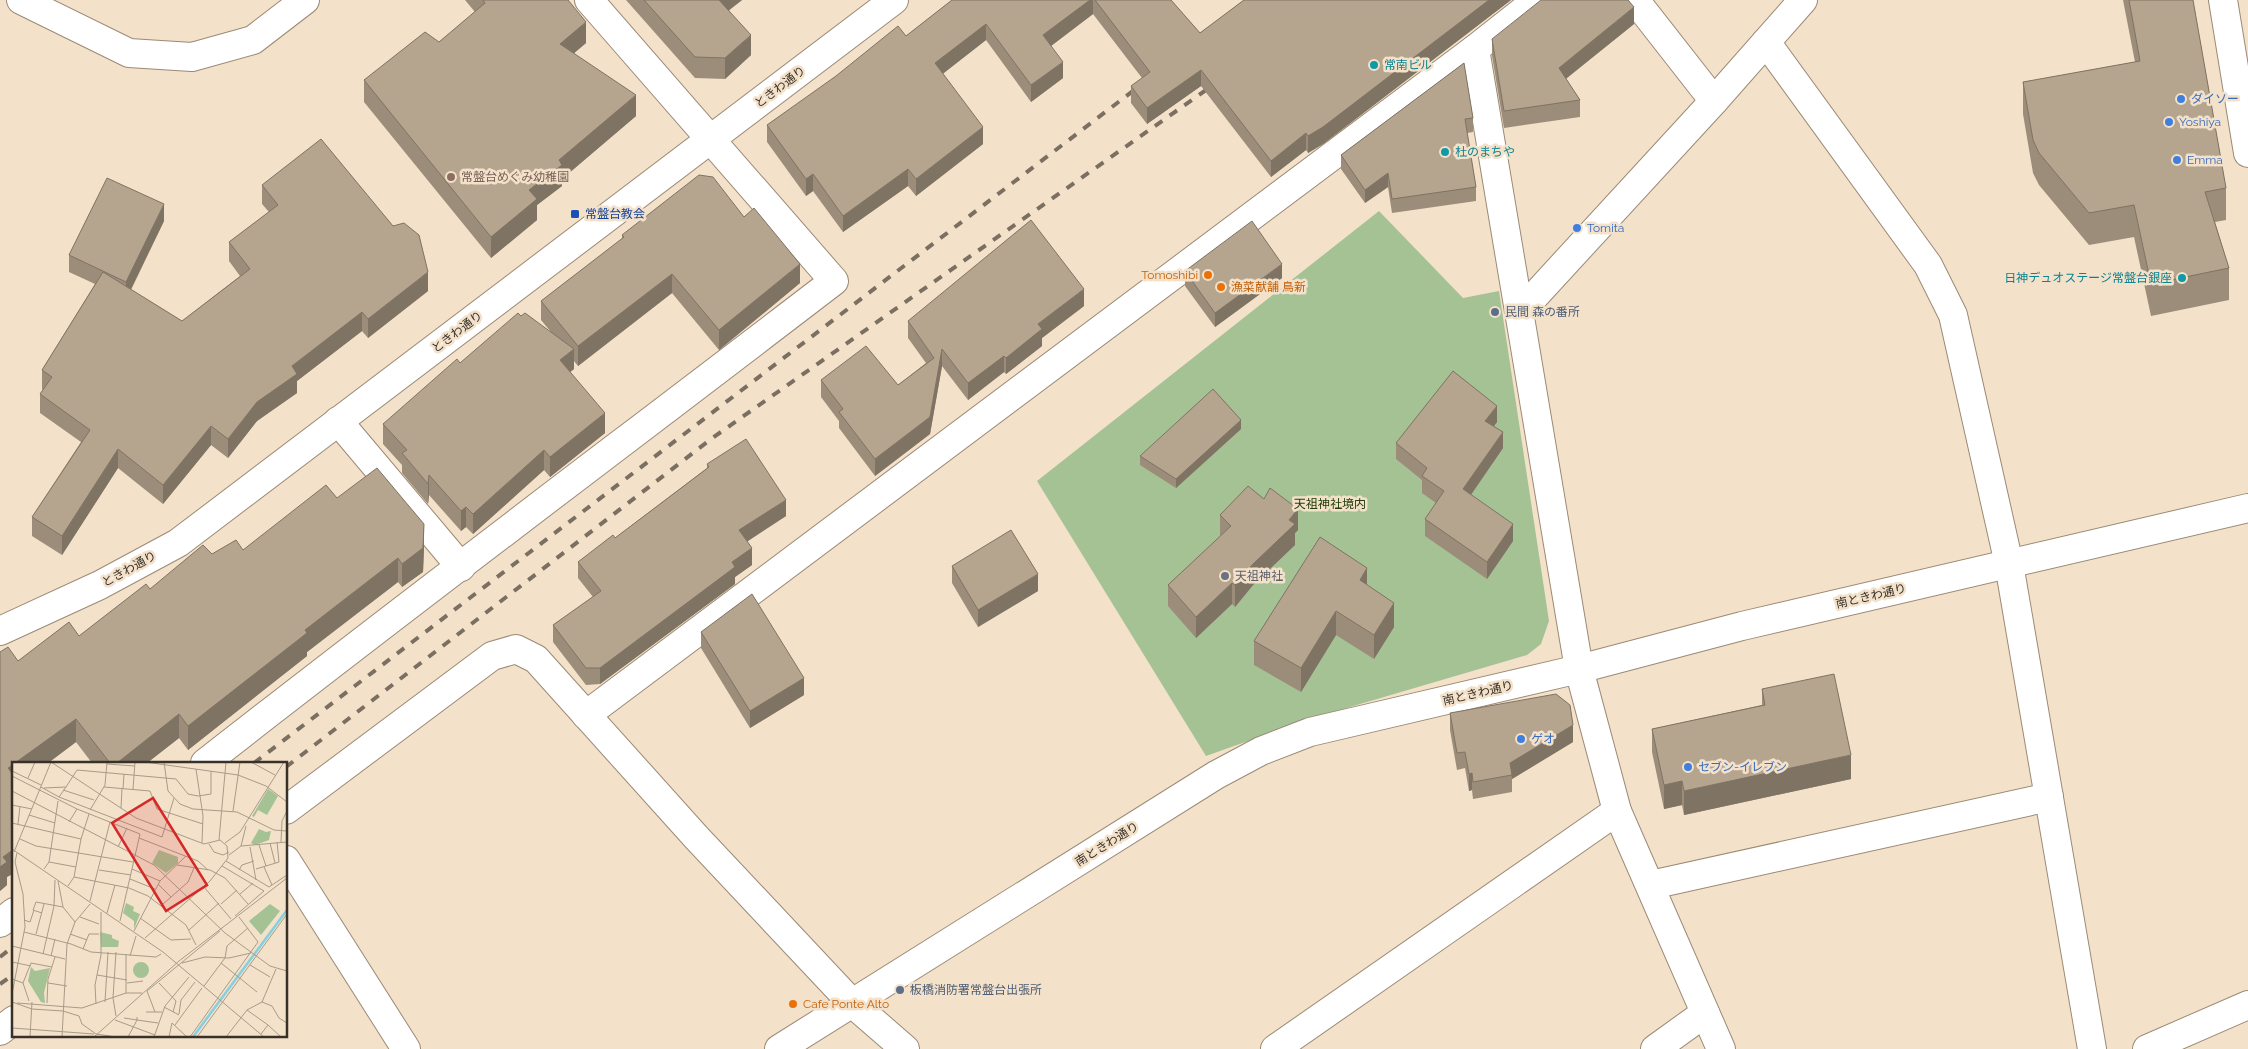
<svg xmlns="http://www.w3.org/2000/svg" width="2248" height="1049" font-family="Raleway,'Noto Sans JP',sans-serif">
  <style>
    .green { fill: #a5c295 }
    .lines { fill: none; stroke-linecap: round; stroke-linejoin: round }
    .minor-casing { stroke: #9b8a75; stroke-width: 30 }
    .minor { stroke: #fff; stroke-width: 28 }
    .rail { stroke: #7a6f61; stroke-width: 4; stroke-dasharray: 9 9; stroke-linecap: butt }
    .wall { fill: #9c8d7a }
    .shaded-wall { fill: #7f7363 }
    .building { fill: #b5a48e; stroke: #7f7363 }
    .culture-dot { fill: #0f9aa8; stroke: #f3e1ca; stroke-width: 2 }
    .shop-dot { fill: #3f7fe0; stroke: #f3e1ca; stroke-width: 2 }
    .education-dot { fill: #8d6e63; stroke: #f3e1ca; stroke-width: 2 }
    .transit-dot { fill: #1a4fb4; stroke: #f3e1ca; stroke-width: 2 }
    .food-dot { fill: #e8710a; stroke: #f3e1ca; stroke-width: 2 }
    .service-dot { fill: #5c6f8a; stroke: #f3e1ca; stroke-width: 2 }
    .worship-dot { fill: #6b7280; stroke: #f3e1ca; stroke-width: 2 }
    .labels { text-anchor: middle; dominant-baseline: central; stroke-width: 5; stroke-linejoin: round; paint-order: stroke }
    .culture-label { font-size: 12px; fill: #0d838f; stroke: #f3e1ca; text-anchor: start }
    .street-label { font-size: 12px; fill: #383128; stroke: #f3e1ca }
    .shop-label { font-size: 12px; fill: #366cbe; stroke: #f3e1ca; text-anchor: start }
    .education-label { font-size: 12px; fill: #785e54; stroke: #f3e1ca; text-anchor: start }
    .transit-label { font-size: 12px; fill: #164399; stroke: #f3e1ca; text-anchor: start }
    .food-label { font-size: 12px; fill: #c56008; stroke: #f3e1ca; text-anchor: start }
    .service-label { font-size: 12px; fill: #4e5e75; stroke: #f3e1ca; text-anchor: start }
    .park-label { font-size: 12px; fill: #213f08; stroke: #f3e1ca }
    .worship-label { font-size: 12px; fill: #5b616d; stroke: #f3e1ca; text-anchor: start }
    .inset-river { fill: none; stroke: #84d0e3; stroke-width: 2.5 }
    .inset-road { fill: none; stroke: #a89b89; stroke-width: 1 }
    .view { fill: #d62828; fill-opacity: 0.15; stroke: #d62828; stroke-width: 2.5 }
    .inset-edge { fill: none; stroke: #383128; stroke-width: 2.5 }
  </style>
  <rect width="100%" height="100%" fill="#f3e1ca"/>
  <path class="green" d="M1379,211L1463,298L1499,291L1549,621L1541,644L1527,655L1316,717L1206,756L1037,481Z"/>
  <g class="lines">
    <defs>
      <g id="minor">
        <path d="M21,0L129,53L192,57L253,40L305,0"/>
        <path d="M1635,0L1714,101"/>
        <path d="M2223,0L2248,153"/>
        <path d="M1766,42L1928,265L1953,315L2009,564L2092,1049"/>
        <path d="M1475,49L1579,669L1617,811L1721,1049"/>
        <path d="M1519,313L1714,101L1803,0"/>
        <path d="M338,421L461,567"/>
        <path d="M0,631L100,585L178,543L894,0"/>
        <path d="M586,715L1475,49L1537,0"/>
        <path d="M205,763C413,600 624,442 834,281L589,0"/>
        <path d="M286,810L492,656L516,649L536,659L696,837L852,1003L905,1049"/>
        <path d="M286,860L406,1049"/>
        <path d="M1651,885L2049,797"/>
        <path d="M0,923L14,912"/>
        <path d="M0,1031L14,1020"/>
        <path d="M779,1049L1216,775L1261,751L1310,732L1579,669L1742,626L2248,508"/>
        <path d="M1275,1049L1617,811"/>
        <path d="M1655,1049L1705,1013"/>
        <path d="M2147,1049L2248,1005"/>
      </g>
    </defs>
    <use href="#minor" class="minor-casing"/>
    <use href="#minor" class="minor"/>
    <g class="rail">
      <path d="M254,763L1142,84"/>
      <path d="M286,767L711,439L1216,83"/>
      <path d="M0,957L14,946"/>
      <path d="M0,984L14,974"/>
    </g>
  </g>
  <g class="wall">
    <path d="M465,0H568L586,43L574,53L636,116L562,179V186L537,205V220L491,258L364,102V80L439,42L475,12Z"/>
    <path d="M626,0H742L729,10L751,55L725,79L695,78Z"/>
    <path d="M952,0H1171L1200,33L1244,0H1511L1323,144L1308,153L1306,150L1271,177L1201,86L1147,124L1131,103V86L1142,78L1093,14L1051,46L1063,78L1031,102L986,40L942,74L983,144L916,196L908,186L843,232L813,191L806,196L767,142V125L906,36Z"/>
    <path d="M2123,0H2193L2226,188V220L2215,222L2229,268V300L2151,316L2134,237L2089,245L2039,185L2033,173L2023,114V82L2135,62Z"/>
    <path d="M1634,24L1566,79L1580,100V117L1504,128L1492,56V39Z"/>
    <path d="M1464,63L1473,118V132L1467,133L1476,187V201L1392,213L1388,187L1365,203L1341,169V155Z"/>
    <path d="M262,185L428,291L368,338L362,331L297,381V393L257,421L228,458L211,445L163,504L118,468L62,555L32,536V517L81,442L40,413V394L43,390L42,389V370L95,284L69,272V255L164,221L131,290L182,321L240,276L229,261V242L269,212L262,204Z"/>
    <path d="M744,217L800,283L719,350L672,293L578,366L574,361V369L570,372L605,433L550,477L544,470L473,534L466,527L461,531L429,495L428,504L402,473V465L383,444V424L521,316L551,332L541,320V301L622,239V235Z"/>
    <path d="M1185,271L1282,278L1215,327L1185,286Z"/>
    <path d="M1084,306L1042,338V346L1006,374L1004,372L968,400L942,366L930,434L875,476L839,428V421L821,397V380L898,385L926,363L908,338V321Z"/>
    <path d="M1497,422L1494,426L1503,448L1471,495L1513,541L1487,579L1425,536V519L1436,503L1422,493V480L1396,459V443Z"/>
    <path d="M1241,429L1176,488L1140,465V456Z"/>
    <path d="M707,464L786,516L747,541L752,565L735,577V584L600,684L586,685L553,642V625L593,597L578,578V562L615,538L707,468Z"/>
    <path d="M337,498L424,548L423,572L402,587L398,582L307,652V656L188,750L179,738L147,763H92L76,742L48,763H14V873L7,877V885L0,891L18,661L79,636L150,589L212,554L243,550Z"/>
    <path d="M1220,515L1298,530L1295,533V545L1253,585L1235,607L1232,604L1196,638L1168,606V585L1220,537Z"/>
    <path d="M952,566L1038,591L978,627L952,583Z"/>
    <path d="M1367,585L1394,627L1374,659L1336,635L1301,692L1254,665V641Z"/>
    <path d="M701,632L804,695L750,728L701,648Z"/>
    <path d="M1762,689L1851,779L1684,815L1682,805L1664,809L1652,752V729L1762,705Z"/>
    <path d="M1450,713L1573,742L1512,779V792L1473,799L1472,790L1469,791L1465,768L1457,770L1450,730Z"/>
  </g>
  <g class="shaded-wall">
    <path d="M718,0H742L718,19Z"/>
    <path d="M1090,0H1093V14L1043,52V35Z"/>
    <path d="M1489,0H1511L1323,144L1308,153V136Z"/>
    <path d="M1634,7V24L1559,84V68Z"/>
    <path d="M586,22V43L560,65V44Z"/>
    <path d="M986,24V40L935,80V63Z"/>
    <path d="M751,35V55L725,79V58Z"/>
    <path d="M1063,62V78L1031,102V85Z"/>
    <path d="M1201,70V86L1147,124V108Z"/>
    <path d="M636,95V116L562,179V186L537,205V220L491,258V237L529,190L559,160Z"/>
    <path d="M983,127V144L916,196V179Z"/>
    <path d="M1306,133V150L1271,177V161Z"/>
    <path d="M908,169V186L843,232V216Z"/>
    <path d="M1388,173V187L1365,203V190Z"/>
    <path d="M813,174V191L806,196V179Z"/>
    <path d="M164,204V221L126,299V282Z"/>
    <path d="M800,264V283L719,350V330Z"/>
    <path d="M1282,264V278L1215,327V313Z"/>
    <path d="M428,272V291L368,338V319Z"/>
    <path d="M672,274V293L578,366V346Z"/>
    <path d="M1084,289V306L1042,338V346L1006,374V358L1038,324Z"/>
    <path d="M362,312V331L297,381V393L257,421L228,458V439L257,402L292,366Z"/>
    <path d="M574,349V369L560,380V360Z"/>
    <path d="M942,349V366L930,434L875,476V459Z"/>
    <path d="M1004,356V372L968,400V383Z"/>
    <path d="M1497,406V422L1485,438V421Z"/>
    <path d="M605,413V433L550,477V457Z"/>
    <path d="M1241,420V429L1176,488V479Z"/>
    <path d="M211,426V445L163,504V485Z"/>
    <path d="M1503,432V448L1463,506V489Z"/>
    <path d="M118,449V468L62,555V536Z"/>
    <path d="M544,450V470L473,534V514Z"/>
    <path d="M429,475V495L428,504V484Z"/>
    <path d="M786,500V516L739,547V530Z"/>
    <path d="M466,507V527L461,531V511Z"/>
    <path d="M1298,509V530L1295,533V545L1253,585L1235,607V585Z"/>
    <path d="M424,524V548L423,572L402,587V564Z"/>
    <path d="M1513,524V541L1487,579V562Z"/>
    <path d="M752,548V565L735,577V584L600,684V668L732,562Z"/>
    <path d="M398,558V582L307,652V656L188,750V726L305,630Z"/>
    <path d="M1367,568V592L1360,580Z"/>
    <path d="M1038,574V591L978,627V610Z"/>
    <path d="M1232,583V604L1196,638V617Z"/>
    <path d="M1394,603V627L1374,659V635Z"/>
    <path d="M1336,611V635L1301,692V668Z"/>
    <path d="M804,678V695L750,728V711Z"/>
    <path d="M179,714V738L147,763H117Z"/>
    <path d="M76,719V742L48,763H15Z"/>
    <path d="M1573,725V742L1512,779L1510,763Z"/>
    <path d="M1851,755V779L1684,815V791Z"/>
    <path d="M14,764V787L8,768Z"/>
    <path d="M1472,773V790L1469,791V774Z"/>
    <path d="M1682,781V805L1664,809V785Z"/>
    <path d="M14,849V873L7,877V885L0,891V867L3,857Z"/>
  </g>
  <g class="building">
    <path d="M483,0H568L586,22L560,44L636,95L559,160L562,165L529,190L537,199L491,237L364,80L425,32L439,42L485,3Z"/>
    <path d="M644,0H719L751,35L725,58L695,57Z"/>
    <path d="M952,0H1090L1043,35L1063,62L1031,85L986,24L935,63L983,127L916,179L908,169L843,216L813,174L806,179L767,125L836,76L898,26L906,36Z"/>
    <path d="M1095,0H1171L1200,33L1244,0H1489L1323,127L1308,136L1306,133L1271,161L1201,70L1147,108L1131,86L1150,72Z"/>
    <path d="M1541,0H1628L1634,7L1559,68L1580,100L1504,111L1492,39Z"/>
    <path d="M2129,0H2193L2226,188L2205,192L2229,268L2151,284L2134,205L2089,213L2039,153L2033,140L2023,82L2140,61Z"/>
    <path d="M1464,63L1473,118L1465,119L1476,187L1392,199L1388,173L1365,190L1341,155Z"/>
    <path d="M321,139L393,226L404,223L419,235L428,272L368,319L362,312L292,366L297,374L257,402L228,439L211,426L163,485L118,449L62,536L32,517L90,430L40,394L52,377L42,370L103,272L182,321L250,269L229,242L278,205L262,185Z"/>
    <path d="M699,175L713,177L744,217L754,208L800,264L719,330L672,274L578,346L541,301L624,237L622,235Z"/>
    <path d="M107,178L164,204L126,282L69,255Z"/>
    <path d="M1031,220L1084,289L1038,324L1042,329L1006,358L1004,356L968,383L942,349L930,417L875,459L839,412L843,409L821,380L866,346L898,385L934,358L908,321Z"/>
    <path d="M1252,221L1282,264L1215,313L1185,271Z"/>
    <path d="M518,313L521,316L525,313L574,349L560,360L605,413L550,457L544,450L473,514L466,507L461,511L429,475L428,484L402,453L407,450L383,424L457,359L460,363Z"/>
    <path d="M1453,371L1497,406L1485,421L1503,432L1463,489L1513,524L1487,562L1425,519L1444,491L1422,476L1427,468L1396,443Z"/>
    <path d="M1213,389L1241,420L1176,479L1140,456Z"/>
    <path d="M746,439L786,500L739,530L752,548L732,562L735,567L600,668H586L553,625L601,591L578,562L613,535L615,538L709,467L707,464Z"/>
    <path d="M377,468L424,524L423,548L402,564L398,558L305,630L307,633L188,726L179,714L117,763H110L76,719L15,763H14V764L8,768L14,776V849L3,857L7,862L0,867V652L8,647L18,661L69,622L79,636L146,584L150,589L203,545L212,554L236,540L243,550L326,485L337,498Z"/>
    <path d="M1248,486L1264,499L1270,488L1298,509L1289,520L1295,524L1253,564L1235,585L1232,583L1196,617L1168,585L1231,526L1220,515Z"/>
    <path d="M1011,530L1038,574L978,610L952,566Z"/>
    <path d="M1320,537L1367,568L1360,580L1394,603L1374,635L1336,611L1301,668L1254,641Z"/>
    <path d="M752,594L804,678L750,711L701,632Z"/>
    <path d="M1834,674L1851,755L1684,791L1682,781L1664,785L1652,729L1765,705L1762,689Z"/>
    <path d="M1556,694L1570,705L1573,725L1510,763L1512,775L1473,782L1472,773L1469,774L1465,752L1457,753L1450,713Z"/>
  </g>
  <g class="culture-dot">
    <circle cx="1374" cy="65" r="5"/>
    <circle cx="1445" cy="152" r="5"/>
    <circle cx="2182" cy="278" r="5"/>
  </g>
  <g class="shop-dot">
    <circle cx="2181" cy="99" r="5"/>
    <circle cx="2169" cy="122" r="5"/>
    <circle cx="2177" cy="160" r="5"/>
    <circle cx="1577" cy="228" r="5"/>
    <circle cx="1521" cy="739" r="5"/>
    <circle cx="1688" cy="767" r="5"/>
  </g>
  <circle class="education-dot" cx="451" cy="177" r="5"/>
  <rect class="transit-dot" x="570" y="209" width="10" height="10" rx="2.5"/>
  <g class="food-dot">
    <circle cx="1208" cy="275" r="5"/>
    <circle cx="1221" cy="287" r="5"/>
    <circle cx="793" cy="1004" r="5"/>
  </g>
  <g class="service-dot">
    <circle cx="1495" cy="312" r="5"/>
    <circle cx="900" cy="990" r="5"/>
  </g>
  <circle class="worship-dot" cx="1225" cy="576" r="5"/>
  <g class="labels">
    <g class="culture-label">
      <text x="1384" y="65">常南ビル</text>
      <text x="1455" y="152">杜のまちや</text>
      <text x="2172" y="278" text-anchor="end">日神デュオステージ常盤台銀座</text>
    </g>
    <g class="street-label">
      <text transform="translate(780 87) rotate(-37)">ときわ通り</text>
      <text transform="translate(457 332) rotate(-37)">ときわ通り</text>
      <text transform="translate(129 569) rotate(-29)">ときわ通り</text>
      <text transform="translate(1871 596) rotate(-13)">南ときわ通り</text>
      <text transform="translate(1478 693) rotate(-13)">南ときわ通り</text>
      <text transform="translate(1107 844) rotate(-32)">南ときわ通り</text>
    </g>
    <g class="shop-label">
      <text x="2191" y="99">ダイソー</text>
      <text x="2179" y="122">Yoshiya</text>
      <text x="2187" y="160">Emma</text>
      <text x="1587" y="228">Tomita</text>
      <text x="1531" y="739">ゲオ</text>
      <text x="1698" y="767">セブン-イレブン</text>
    </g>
    <g class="education-label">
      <text x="461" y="177">常盤台めぐみ幼稚園</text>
    </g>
    <g class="transit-label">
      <text x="585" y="214">常盤台教会</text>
    </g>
    <g class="food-label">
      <text x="1198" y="275" text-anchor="end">Tomoshibi</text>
      <text x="1231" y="287">漁菜献舗 鳥新</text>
      <text x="803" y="1004">Cafe Ponte Alto</text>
    </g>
    <g class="service-label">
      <text x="1505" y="312">民間 森の番所</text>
      <text x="910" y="990">板橋消防署常盤台出張所</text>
    </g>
    <g class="park-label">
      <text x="1330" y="504">天祖神社境内</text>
    </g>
    <g class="worship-label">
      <text x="1235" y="576">天祖神社</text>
    </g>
  </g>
  <g transform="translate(12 762)">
    <rect width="275" height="275" fill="#f3e1ca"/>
    <path d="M256,27L266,34L255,53L246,48L242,55L240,54ZM247,67L254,70L259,69L257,78L243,83L239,81ZM147,88L166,95V101L154,111L140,101ZM114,141L122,145L121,149L128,152L122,167V159L111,151ZM258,142L268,149L249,173L237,159ZM88,170L100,173V176L107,179L106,185H89ZM121 208a8 8 0 1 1 16 0a8 8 0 1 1-16 0ZM19,205L23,209L38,206L32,231L33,241L29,240L16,219Z" fill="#a5c295"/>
    <path class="inset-river" d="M181,275L275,148"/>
    <path class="inset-road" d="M39,0L124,56L192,82L208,78L215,84L216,96L198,119L133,176M133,0L226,13L254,24L275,40M152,0L156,29L168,42L181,47L225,50L262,68L275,69M239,0L263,13M95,2L123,4M184,7L191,54L190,81M0,9L29,23M0,14L65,47L128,72L108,159M16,16L23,0M29,25L47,35L54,25L32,26M54,25L65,8L164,17L176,32L186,34L199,32V9M92,25L138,29L145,47L191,62M111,27L112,12M121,27L123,0M51,28L82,38M0,29L142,103L213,171L258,204L275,209M47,35L150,75L162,36M0,43L20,47M109,46L110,26M78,48L93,23L95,0M221,49L228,0M17,53L43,61M57,60L65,47M0,61L69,77M6,62L8,44M127,76L186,99L196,108M8,77L24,84L121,100M207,78L214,0M269,80L270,59L275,49M213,81L228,70L272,0M258,81L263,101M197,82L202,90L211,93L217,90M247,83L254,104M229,84L275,80M106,85L115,66M238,85L244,118M0,87L151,190L252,275M2,90L39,0M217,93L229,84L234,64M214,99L257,125L275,113M37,100L64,105M165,103L198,108L213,116L236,142M210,104L252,129L223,154M252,105L260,123M32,107L37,100L46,39M120,107L148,119M244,107L267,100L265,80M87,108L119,113M227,108L230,103L242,99M62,115L117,126L136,134L174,163L184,183M118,117L143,127M46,119L51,145M146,122L159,135M56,124L62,115L69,77L77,52M192,125L219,157M228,132L241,121M78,139L98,60M209,142L225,128M150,143L176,120L182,106M30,151L21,148L24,140L51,145L63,160M95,151L103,123M68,155L87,162M128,156L159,178L179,177M12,158L18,160L22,148M177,168L207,141M122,169L148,119L174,94M12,170L59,182L79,190L144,195L149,192M24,172L32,142M58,172L75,178M0,184L53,197M71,187L77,172H87M31,192L42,144L43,118M114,192V231M39,194L43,177M118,194L124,174M0,200L19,204M170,201L193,195L217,196L239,191M209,201L245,230M238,203L258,215M264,207L250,240L260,244L267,256L275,261M85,213L115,218M0,217L11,221L17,239M11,221L19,201L40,205M36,221L55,224M115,221L131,219M147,221L164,239L161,250M192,224L213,196L215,184L236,166M135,229L143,250M135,229L208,169M0,232L13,165L11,132L3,100L5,91M0,240L20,247L51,249L67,254L70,262L84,272L104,275M93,240L96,190M5,241L70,246L114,231H130M35,241L36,217L43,195M84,242L83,223L89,193V150M152,245L167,253M235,248L256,263M134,250H150M167,252L169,238L183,220M104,254L101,236L104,190M112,256L125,258V255M103,258L143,273M163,263L190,226M0,266L82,272M249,272L256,263L269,275M18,275L20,240M50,275L55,182L63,160L78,142M82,275L167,199L275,116M116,275L125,258L146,261M142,275L153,244L177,215M157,275L160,261L175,275M178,275L246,180L227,155M185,275L275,152M214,275L235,248L250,240"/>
    <path class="view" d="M141,36L195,123L154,149L100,61Z"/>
    <rect width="275" height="275" class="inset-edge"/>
  </g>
</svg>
